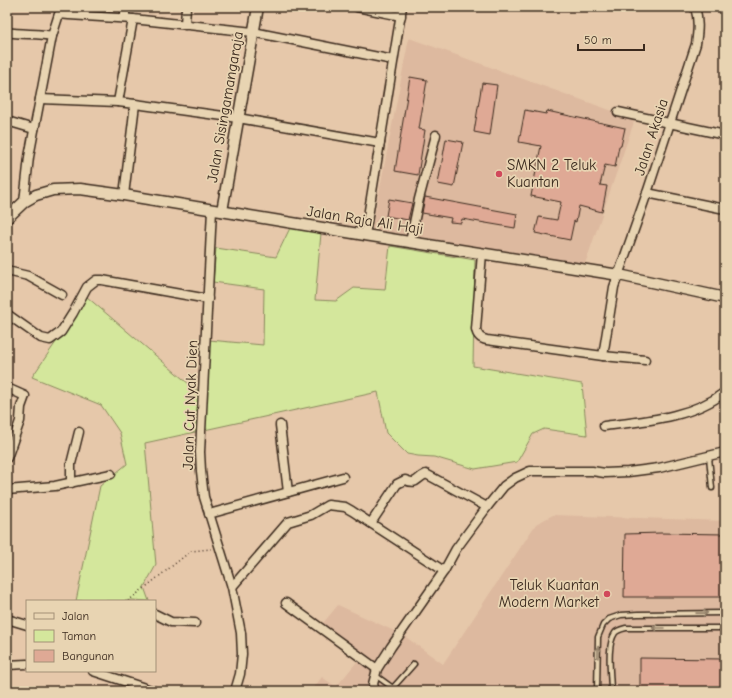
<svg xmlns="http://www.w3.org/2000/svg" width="732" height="698" font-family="'Comic Neue',sans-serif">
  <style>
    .built { fill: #ddb99f }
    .green { fill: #d4e79c; stroke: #88885d }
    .building { fill: #dfa995; stroke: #3b2a1e }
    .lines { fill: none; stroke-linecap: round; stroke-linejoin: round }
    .service-casing { stroke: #3b2a1e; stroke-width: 7 }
    .minor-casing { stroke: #3b2a1e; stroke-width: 11 }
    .tertiary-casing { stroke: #3b2a1e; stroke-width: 13 }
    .path { stroke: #3b2a1e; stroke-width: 1.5; stroke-dasharray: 1 3; stroke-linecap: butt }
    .service { stroke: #e8d4b2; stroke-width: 4 }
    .minor { stroke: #e8d4b2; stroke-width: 8 }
    .tertiary { stroke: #e8d4b2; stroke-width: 10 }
    .oneway { stroke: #927f68 }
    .poi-dot { fill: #d1495b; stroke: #e8d4b2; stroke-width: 1.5 }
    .labels { text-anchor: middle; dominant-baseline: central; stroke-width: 3.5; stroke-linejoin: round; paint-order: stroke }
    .street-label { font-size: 15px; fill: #3b2a1e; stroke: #e8d4b2 }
    .poi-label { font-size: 15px; fill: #3b2a1e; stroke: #e8d4b2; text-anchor: start }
  </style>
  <rect width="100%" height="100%" fill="#e6c8aa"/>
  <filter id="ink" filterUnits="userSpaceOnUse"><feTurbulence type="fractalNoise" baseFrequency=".025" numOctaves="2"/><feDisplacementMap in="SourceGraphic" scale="8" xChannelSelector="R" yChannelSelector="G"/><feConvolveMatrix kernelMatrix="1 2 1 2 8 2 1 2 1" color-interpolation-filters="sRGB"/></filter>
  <g filter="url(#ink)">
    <g class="built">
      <path d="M409,38L635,119L585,264L372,229Z"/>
      <path d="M553,515L725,521V691H311L322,677L336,687L360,658L319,628L338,605L403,635L443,664L536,524Z"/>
    </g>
    <path class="green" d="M290,228L321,233L315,300L336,301L354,288L385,290L390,246L475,260L473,366L582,384L587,435L544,429L533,434L517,462L475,469L434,457L418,456L407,454L386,433L378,392L145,443L156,565L144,587L149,601L132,600L128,601H76L100,486L127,464L120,433L101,405L32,377L87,297L196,390H206L209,340L263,345L264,289L213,282L216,248L276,257Z"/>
    <g class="building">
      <path d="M410,77L427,80L419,129L425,130L418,175L395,171Z"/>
      <path d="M482,83L497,85L490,135L474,132Z"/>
      <path d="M525,110L546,114L547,111L625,128L621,146H619L615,167L605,165L600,185L607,186L602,212L579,206L576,222L574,221L570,240L535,233L539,217L557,220L561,202L531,196L541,146L519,142Z"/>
      <path d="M446,139L463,142L454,187L438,184Z"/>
      <path d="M425,197L517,214L515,228L462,219L461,223L450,222L451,218L422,213Z"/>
      <path d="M389,199L412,203L408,220L386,216Z"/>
      <path d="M661,533L725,534L724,597H624L625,534Z"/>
      <path d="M640,658L725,659V691H640Z"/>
    </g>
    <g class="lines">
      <defs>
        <g id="service">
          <path d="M709,457L712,488"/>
          <path d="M375,675L393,688"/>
          <path d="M390,691L414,664"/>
          <path d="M597,691L598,637L603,625L609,619L621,615L638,614L725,613"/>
          <path d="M611,691C611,676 606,646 615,633C617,630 622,629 626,628H725"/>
        </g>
        <g id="minor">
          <path d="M357,7L401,16"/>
          <path d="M125,18V7"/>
          <path d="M185,25L186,7"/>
          <path d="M7,32C22,35 37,33 52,36"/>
          <path d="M40,99L118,102L135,104L238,118L380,143"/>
          <path d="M118,102L133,19"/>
          <path d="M618,112L725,135"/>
          <path d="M7,121L34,129"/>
          <path d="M647,193L725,209"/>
          <path d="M124,195L135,104"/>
          <path d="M24,202L29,157L40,99L52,36L59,14L69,15L133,19L253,32L393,60"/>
          <path d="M212,210L200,452L201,471L204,497L232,587L241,633L242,654L240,674L235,691"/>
          <path d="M365,235L402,7"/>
          <path d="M410,242L419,199L436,135"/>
          <path d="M482,253L476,329C477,336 481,339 487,340L603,356L614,287L647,193L696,44C698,31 699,20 695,7"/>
          <path d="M7,271L28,276L62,295"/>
          <path d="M7,314L41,338L50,340L61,332L73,313L87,287L96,280H102L208,299"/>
          <path d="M603,356L645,360"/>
          <path d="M7,388L25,396L21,407L20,421L7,458"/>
          <path d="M280,425L288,492"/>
          <path d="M604,426C645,421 692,418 725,392"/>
          <path d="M71,483V464L79,432"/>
          <path d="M7,490L55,486L111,474"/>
          <path d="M209,514L343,477"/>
          <path d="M371,523L397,484L405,480C418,485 415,479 426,474L487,507"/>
          <path d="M232,587L288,522L311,515L328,505L345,507L352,511L444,571"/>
          <path d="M286,603L377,669"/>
          <path d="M155,614L171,622L195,623"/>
          <path d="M7,619L27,625"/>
          <path d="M7,665L27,664"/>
          <path d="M93,671L154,691"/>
          <path d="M375,691L373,684L377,669L391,647L444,571L456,549L487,507L504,486L515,478L530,471H592L605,473L628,472L659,468L725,452"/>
        </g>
        <g id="tertiary">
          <path d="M222,211L258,7"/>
          <path d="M7,218L24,202L36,195L53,190L80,189L124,195L365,235L619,275L725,298"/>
        </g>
      </defs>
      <use href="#service" class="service-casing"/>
      <use href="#minor" class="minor-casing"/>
      <use href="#tertiary" class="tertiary-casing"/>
      <path class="path" d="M128,601L191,551L211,549"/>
      <use href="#service" class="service"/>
      <use href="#minor" class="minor"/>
      <use href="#tertiary" class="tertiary"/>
    </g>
    <defs><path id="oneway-shaft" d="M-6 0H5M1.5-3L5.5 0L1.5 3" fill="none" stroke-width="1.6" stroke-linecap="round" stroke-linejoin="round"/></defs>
    <g class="oneway">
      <use href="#oneway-shaft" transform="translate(702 613) rotate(-1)"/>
      <use href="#oneway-shaft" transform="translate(658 628) rotate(-180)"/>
      <use href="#oneway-shaft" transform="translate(598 652) rotate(-89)"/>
    </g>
  </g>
  <g class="poi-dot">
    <circle cx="499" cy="174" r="4"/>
    <circle cx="607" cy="594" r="4"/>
  </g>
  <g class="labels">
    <g class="street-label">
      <text transform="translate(225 107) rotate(-80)">Jalan Sisingamangaraja</text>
      <text transform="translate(651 137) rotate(-72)">Jalan Akasia</text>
      <text transform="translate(365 220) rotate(9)">Jalan Raja Ali Haji</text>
      <text transform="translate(190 405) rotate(-88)">Jalan Cut Nyak Dien</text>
    </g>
    <g class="poi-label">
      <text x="507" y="165">SMKN 2 Teluk<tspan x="507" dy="17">Kuantan</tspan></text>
      <text x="599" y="585" text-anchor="end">Teluk Kuantan<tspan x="599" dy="17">Modern Market</tspan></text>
    </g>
  </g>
  <rect width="732" height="698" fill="none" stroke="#e8d4b2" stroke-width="24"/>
  <rect x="12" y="12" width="708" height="674" fill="none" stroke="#3b2a1e" stroke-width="1.5" filter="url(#ink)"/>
  <rect x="26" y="600" width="130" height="72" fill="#e8d4b2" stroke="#a39077"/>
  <rect x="34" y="613" width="20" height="6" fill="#e8d4b2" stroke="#a39077"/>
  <text x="62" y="620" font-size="12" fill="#3b2a1e">Jalan</text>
  <rect x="34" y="630" width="20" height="12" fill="#d4e79c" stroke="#a39077"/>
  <text x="62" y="640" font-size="12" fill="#3b2a1e">Taman</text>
  <rect x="34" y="650" width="20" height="12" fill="#dfa995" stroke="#a39077"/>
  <text x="62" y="660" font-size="12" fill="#3b2a1e">Bangunan</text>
  <path d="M578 44v6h66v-6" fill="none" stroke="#3b2a1e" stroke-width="2"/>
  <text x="584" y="44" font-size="12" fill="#3b2a1e" stroke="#e8d4b2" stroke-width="3" paint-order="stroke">50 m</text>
</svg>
